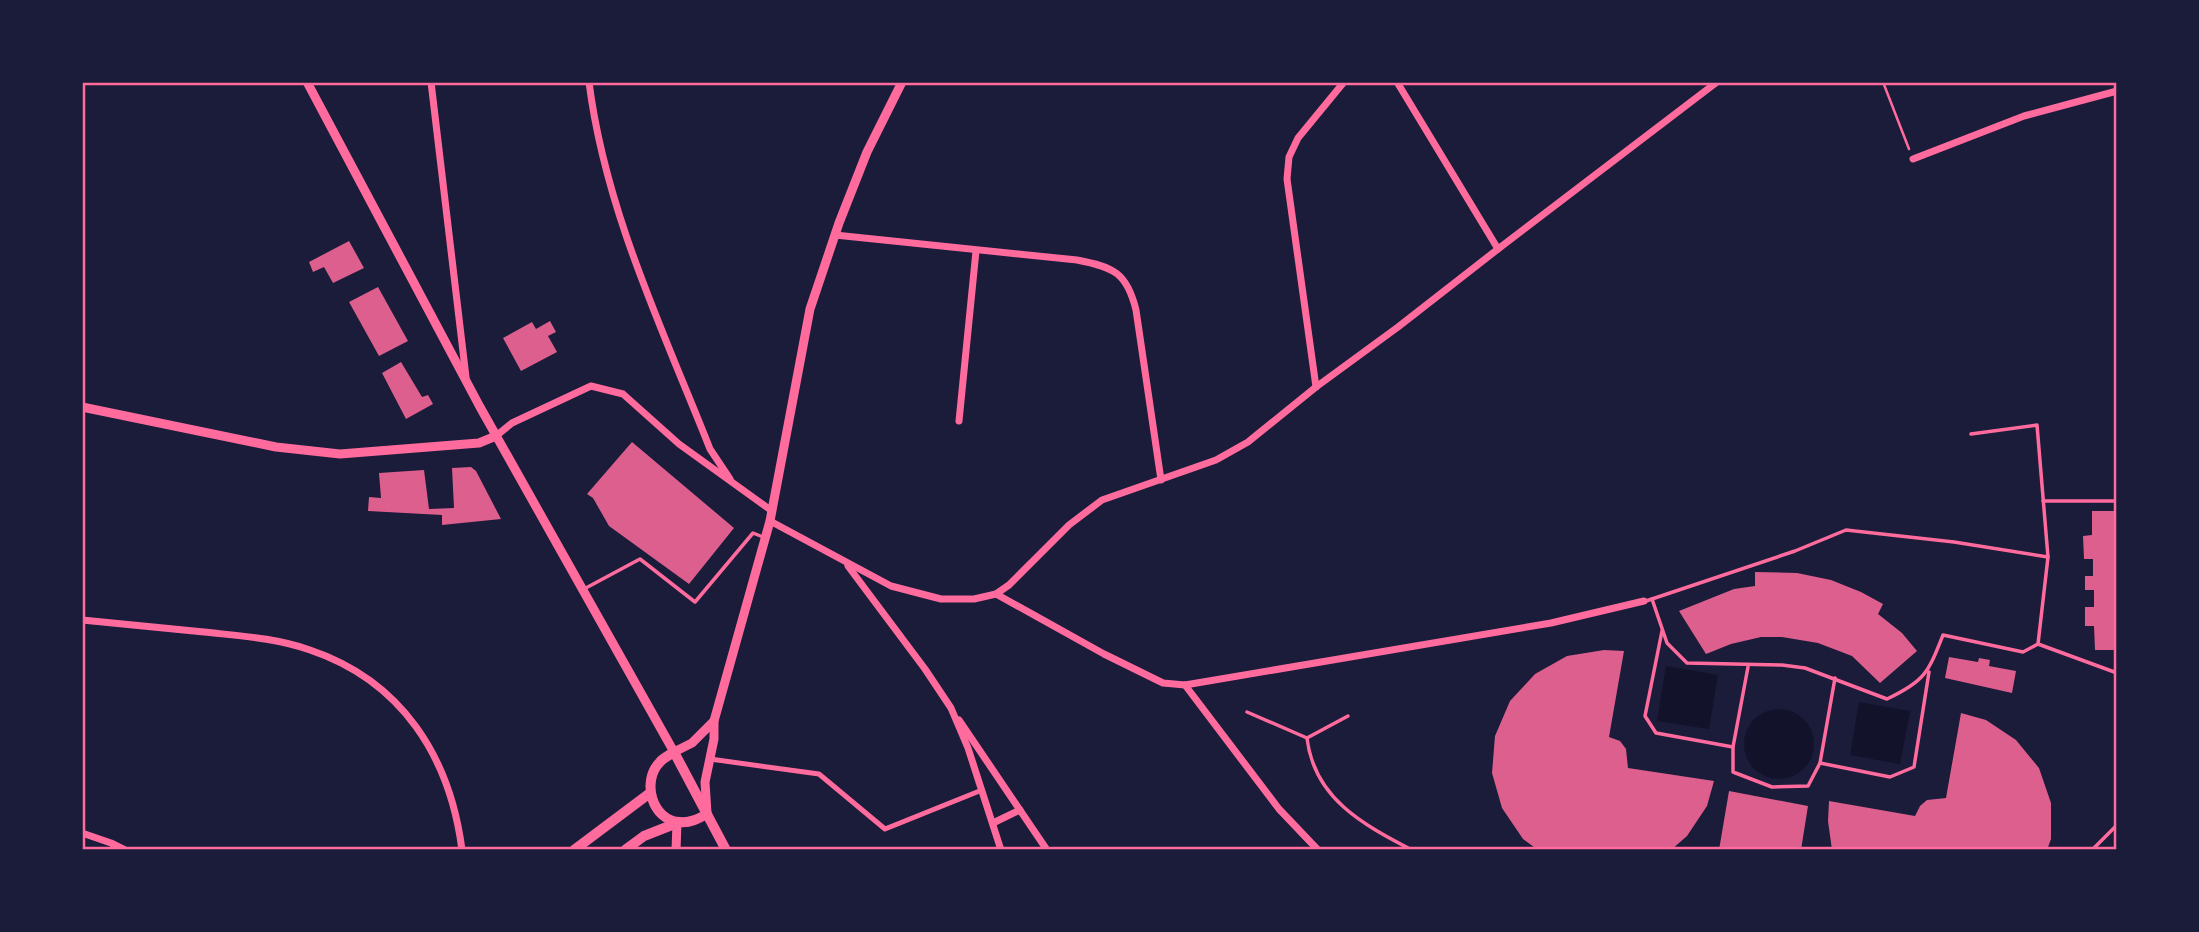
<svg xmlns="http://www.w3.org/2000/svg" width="2199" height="932" font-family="Karla,sans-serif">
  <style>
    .water { fill: #12122b }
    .building { fill: #dd5f8e }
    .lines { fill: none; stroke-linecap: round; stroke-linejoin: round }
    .path { stroke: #ff6b9d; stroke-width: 2.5 }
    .service { stroke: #ff6b9d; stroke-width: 3.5 }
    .pedestrian { stroke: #ff6b9d; stroke-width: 5 }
    .minor { stroke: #ff6b9d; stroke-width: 7 }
    .tertiary { stroke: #ff6b9d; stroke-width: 9 }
    .secondary { stroke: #ff6b9d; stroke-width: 10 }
    .neatline { fill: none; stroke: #ff6b9d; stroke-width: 2.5 }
  </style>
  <rect width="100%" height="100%" fill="#1b1b3a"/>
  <g class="water">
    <path d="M1666,666L1718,675L1709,729L1657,721Z"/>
    <path d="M1859,702L1910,711L1900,764L1850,755Z"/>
    <circle cx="1779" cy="744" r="35"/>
  </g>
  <g class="building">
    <path d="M349,241L364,268L333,283L324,267L313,272L309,262Z"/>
    <path d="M378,287L408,341L379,356L349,302Z"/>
    <path d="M550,321L556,332L548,336L557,352L521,371L503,338L532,322L536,329Z"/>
    <path d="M401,362L422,397L428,395L433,404L406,419L382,373Z"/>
    <path d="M632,442L734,528L689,584L609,526L593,498L587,494Z"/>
    <path d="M471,467L476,471L501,519L442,525V515L368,511L369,497L381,498L379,473L424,470L429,509L454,508L452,468Z"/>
    <path d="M2092,511H2117V650H2095L2094,626H2085V607H2094V590H2085V576H2093V559H2084L2083,536L2092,535Z"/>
    <path d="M1755,572L1797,573L1831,580L1861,592L1883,604L1878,614L1902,633L1917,651L1880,683L1852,656L1818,643L1782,637H1761L1731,644L1706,654L1679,611L1734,589L1755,586Z"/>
    <path d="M1604,650L1624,651L1609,737L1620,741L1626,749L1628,768L1714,781L1707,806L1687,836L1671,850H1538L1523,839L1502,808L1492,773L1495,736L1510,701L1535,674L1567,656Z"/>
    <path d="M1949,657L1978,662L1979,658L1990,660L1989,666L2016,671L2012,693L1945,678Z"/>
    <path d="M1961,713L1986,720L2016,740L2039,768L2051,803V839L2047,850H1832L1828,821L1829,801L1915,816L1920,806L1927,800L1946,798Z"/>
    <path d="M1729,791L1808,806L1801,850H1719Z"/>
  </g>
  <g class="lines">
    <path class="path" d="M1883,82L1909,149"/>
    <g class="service">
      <path d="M2043,501H2117"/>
      <path d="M584,589L640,559L695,602L753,533L763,537"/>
      <path d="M1652,599L1667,643L1687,663L1782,665L1805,668L1887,699C1925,681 1928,673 1943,635L2023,652L2038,644L2048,557"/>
      <path d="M1646,601L1795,551L1846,530L1954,542L2048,557L2037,425L1971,434"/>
      <path d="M1662,631L1645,716L1656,733L1733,747V772L1772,787L1808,786L1820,763L1890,777L1914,767L1929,672"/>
      <path d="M2038,644L2117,673"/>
      <path d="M1247,712L1307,738"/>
      <path d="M1307,738C1314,798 1362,824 1412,850"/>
      <path d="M1307,738L1348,716"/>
      <path d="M1733,747L1748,667"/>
      <path d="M1820,763L1835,678"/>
      <path d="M2092,850L2117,825"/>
    </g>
    <path class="pedestrian" d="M710,759L819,774L885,829L982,790"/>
    <g class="minor">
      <path d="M431,82L466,377"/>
      <path d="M589,82C605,210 663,330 710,449L730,479"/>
      <path d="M1397,82L1498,249"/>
      <path d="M1913,159L2024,116L2117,91"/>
      <path d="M835,235L1077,260C1114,267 1127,273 1136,310L1161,480"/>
      <path d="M1316,387L1287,179L1289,157L1298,138L1344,82"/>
      <path d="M959,421L976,251"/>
      <path d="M496,436L512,423L591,386L623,394L679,444L772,511"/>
      <path d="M770,521L891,586L941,599H974L996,594L1104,654L1163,683L1185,685L1551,623L1644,601"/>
      <path d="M848,566L925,669L951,708L968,748L1001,850"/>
      <path d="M996,594L1009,585L1069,525L1102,500L1216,460L1248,442L1316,387L1398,327L1498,249L1717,82"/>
      <path d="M82,620C123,624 164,628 204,632C240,636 276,638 310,650C402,681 450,757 462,850"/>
      <path d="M1185,685L1279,809L1318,850"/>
      <path d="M959,720L1047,850"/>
      <path d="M993,823L1020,810"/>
      <path d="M82,833L111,843L125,850"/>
    </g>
    <g class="tertiary">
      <path d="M307,82L480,407L674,752L692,743L714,721"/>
      <path d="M82,407L276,447L340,454L479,443L496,436"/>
      <path d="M707,813L705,782L714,739V721L770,521L810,309L839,223L867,152L902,82"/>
      <path d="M676,850L677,823"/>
    </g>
    <g class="secondary">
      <path d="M707,814C698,819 690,823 680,822C652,821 641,781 660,762C663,758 670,755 674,752L726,850"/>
      <path d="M574,850L650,793"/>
      <path d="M625,850L644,836L677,823"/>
    </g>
  </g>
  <rect width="2199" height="932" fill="none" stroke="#1b1b3a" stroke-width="168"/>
  <rect x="84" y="84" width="2031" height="764" class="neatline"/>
</svg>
